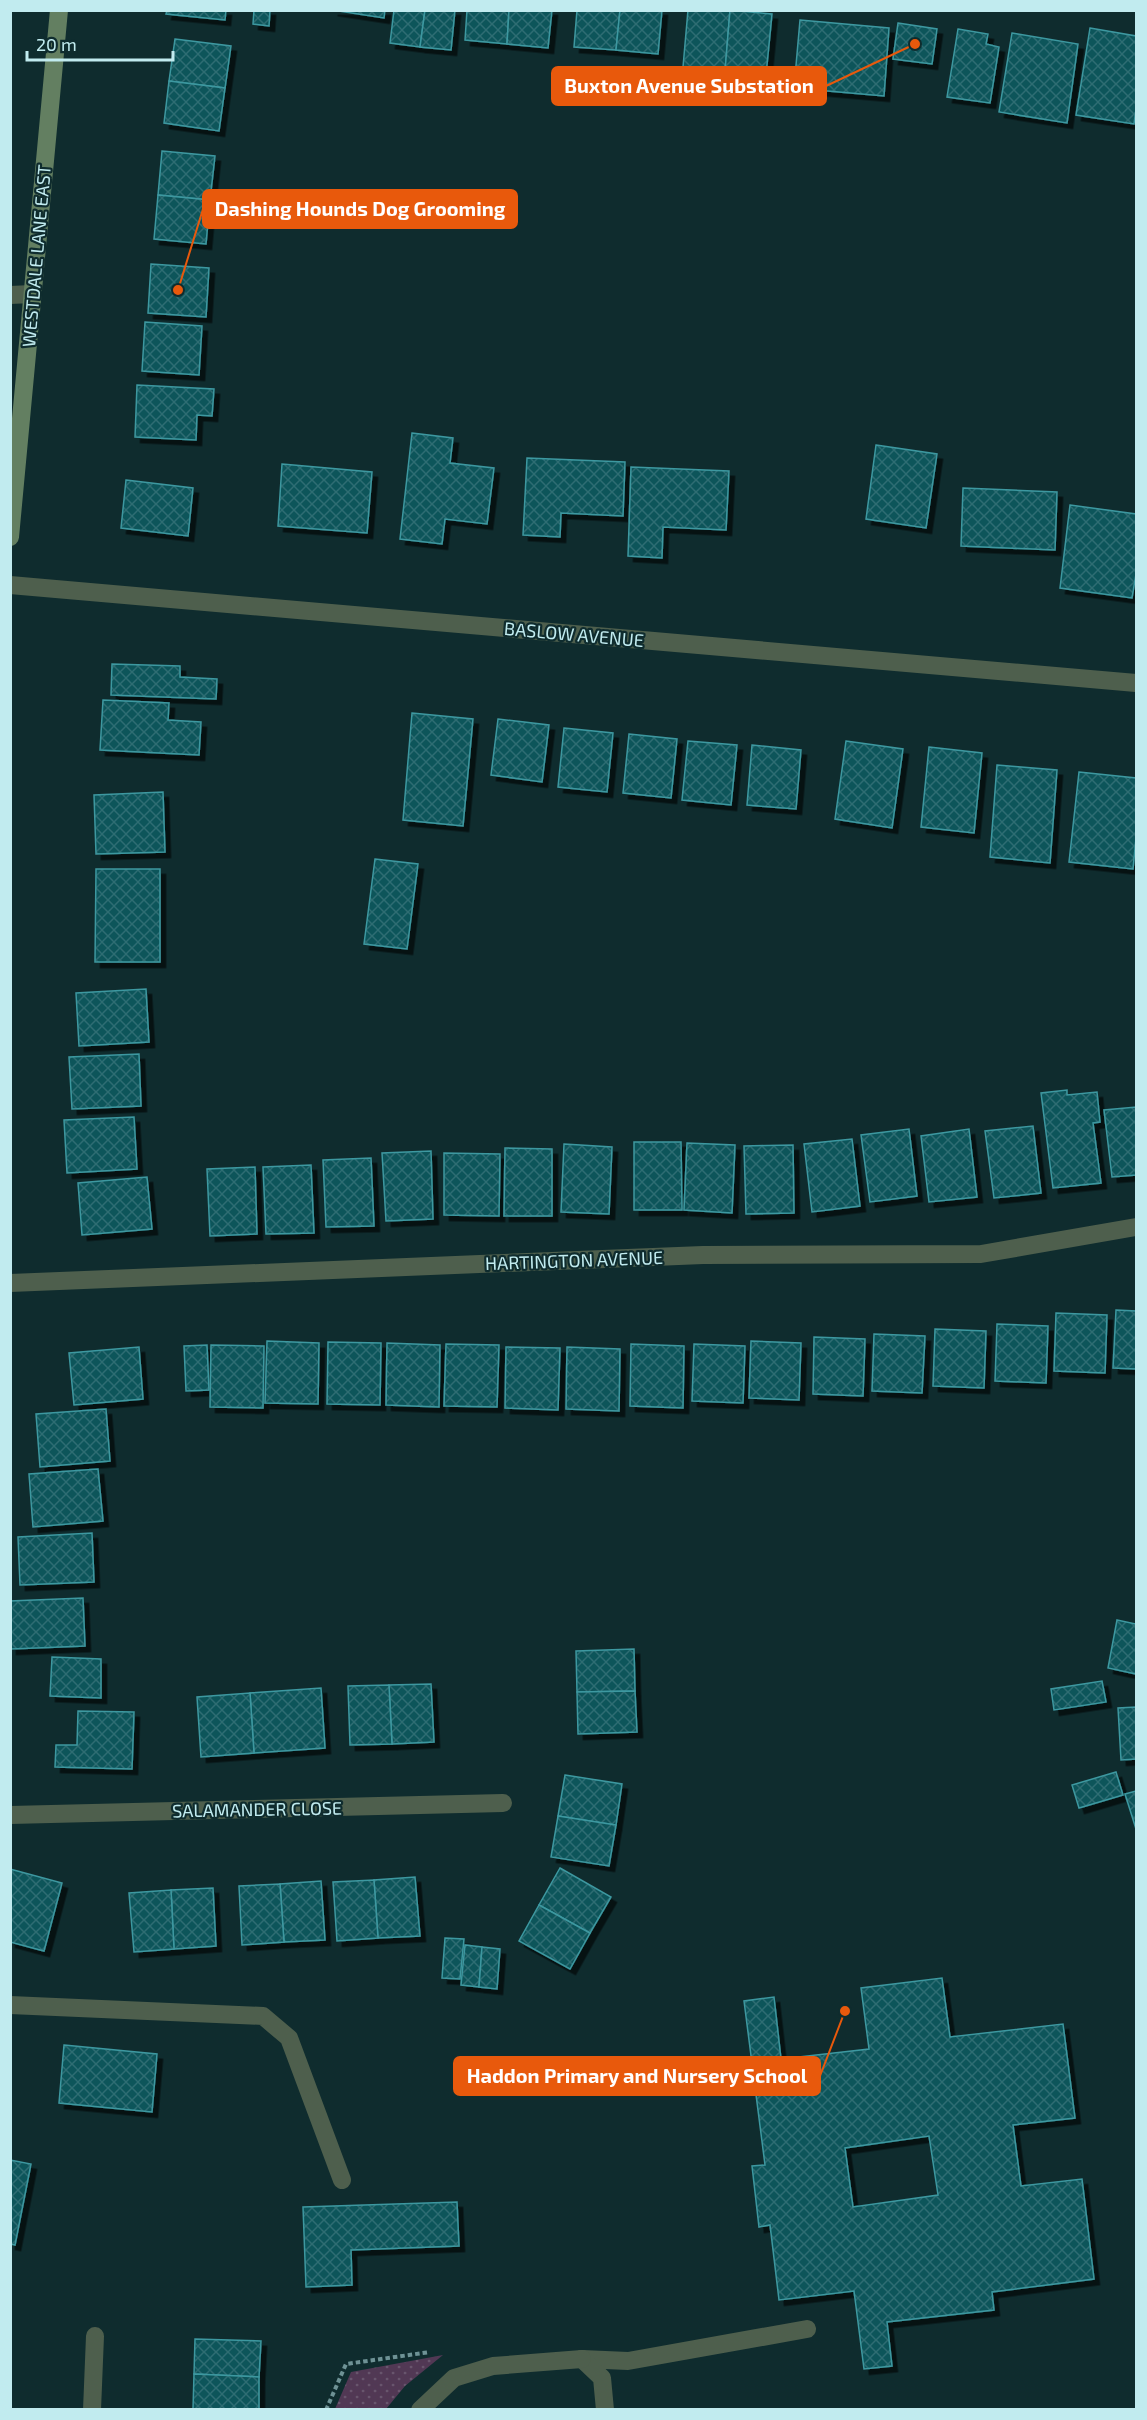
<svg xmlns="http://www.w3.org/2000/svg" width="1147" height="2420" font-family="'Exo 2',sans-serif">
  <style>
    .grass { fill: url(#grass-dots) }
    .building { fill: url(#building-cross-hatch); stroke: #3d98a0; stroke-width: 1.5; fill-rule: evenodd; filter: url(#shadow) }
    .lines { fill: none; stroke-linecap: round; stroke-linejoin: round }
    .path { stroke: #6e9295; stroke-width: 4; stroke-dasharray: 4.5 3; stroke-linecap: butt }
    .lane { stroke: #4e5f4d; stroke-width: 18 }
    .street { stroke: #4e5f4d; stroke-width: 18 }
    .secondary { stroke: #637f61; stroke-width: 18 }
    .labels { text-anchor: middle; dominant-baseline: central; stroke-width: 4.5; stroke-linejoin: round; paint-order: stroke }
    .street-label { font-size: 18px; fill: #c1ebef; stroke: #0f2c2e }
    .leader { fill: none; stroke: #e8590c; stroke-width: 2 }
    .callout-dot { fill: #e8590c; stroke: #0f2c2e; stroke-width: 2 }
    .callout { fill: #e8590c; stroke: #e8590c; stroke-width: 2 }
    .callout-label { font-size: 20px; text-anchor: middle; font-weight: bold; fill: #fff }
  </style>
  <defs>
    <pattern id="grass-dots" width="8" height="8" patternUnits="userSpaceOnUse" patternTransform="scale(1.5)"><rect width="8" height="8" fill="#513854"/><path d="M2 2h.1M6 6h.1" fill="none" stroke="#68556d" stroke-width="1.8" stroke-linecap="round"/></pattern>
    <pattern id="building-cross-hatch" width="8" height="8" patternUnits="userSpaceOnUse" patternTransform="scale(1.5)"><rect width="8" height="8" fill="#0d545a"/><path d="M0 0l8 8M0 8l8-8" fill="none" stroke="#2e6d72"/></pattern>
    <filter id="shadow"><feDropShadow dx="5.5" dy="5.5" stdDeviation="0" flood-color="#0009"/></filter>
  </defs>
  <rect width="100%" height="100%" fill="#0f2c2e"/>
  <path class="grass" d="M443,2355L405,2386L386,2409H335L351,2372Z"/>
  <g class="building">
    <path d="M167,10H226L225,20L166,14Z"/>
    <path d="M254,10H270L269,26L253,24Z"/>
    <path d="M332,10H385L384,18Z"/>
    <path d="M394,10H425L420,47L390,43Z"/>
    <path d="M425,10H455L451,50L420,47Z"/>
    <path d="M467,10H509L507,44L465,40Z"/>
    <path d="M509,10H552L548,48L507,44Z"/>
    <path d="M577,10H620L616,50L574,47Z"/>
    <path d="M620,10H662L658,54L616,50Z"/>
    <path d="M688,10H730L725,71L683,67Z"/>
    <path d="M730,10L772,14L766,75L725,71Z"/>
    <path d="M800,20L889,28L884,96L794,88Z"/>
    <path d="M898,23L937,29L932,64L893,59Z"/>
    <path d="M1090,28L1136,36V109L1134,124L1076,115Z"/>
    <path d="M958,29L988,34L986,44L999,47L990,103L947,97Z"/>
    <path d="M1012,33L1078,44L1067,123L999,112Z"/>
    <path d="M175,39L231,46L225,88L169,81Z"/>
    <path d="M169,81L225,88L219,131L164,123Z"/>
    <path d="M162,151L215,156L210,200L158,195Z"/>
    <path d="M158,195L210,200L206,244L154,239Z"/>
    <path d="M151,264L209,268L206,317L148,313Z"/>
    <path d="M145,322L202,326L199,375L142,371Z"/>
    <path d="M137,385L214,389L212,416L197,415L196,440L135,437Z"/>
    <path d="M412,433L453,438L450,463L494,468L487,524L445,519L442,544L400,539Z"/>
    <path d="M876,445L937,454L926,528L866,519Z"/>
    <path d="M527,458L625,462L623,516L561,513L560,537L523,535Z"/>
    <path d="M282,464L372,472L367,533L278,526Z"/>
    <path d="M631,467L729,471L726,530L663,527L662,558L628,556Z"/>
    <path d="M126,480L193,488L188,536L121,528Z"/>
    <path d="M963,488L1057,492L1055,550L961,546Z"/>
    <path d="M1070,505L1136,514V574L1132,598L1060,588Z"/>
    <path d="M112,664L180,666V677L217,679L216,699L111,695Z"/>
    <path d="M103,700L169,703L168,720L201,722L199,755L100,750Z"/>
    <path d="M412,713L473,719L463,826L403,820Z"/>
    <path d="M498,719L549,725L542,782L491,775Z"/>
    <path d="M564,728L613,733L607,792L558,787Z"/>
    <path d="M629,734L677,739L671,798L623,793Z"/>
    <path d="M688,741L737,745L731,805L682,800Z"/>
    <path d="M846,741L903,749L892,828L835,819Z"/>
    <path d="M752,745L801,750L796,809L747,805Z"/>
    <path d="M929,747L982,753L974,833L921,827Z"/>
    <path d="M997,765L1057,770L1050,863L990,857Z"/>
    <path d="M1079,772L1136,778V838L1133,869L1069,862Z"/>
    <path d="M163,792L165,852L96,854L94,795Z"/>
    <path d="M375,859L418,864L407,949L364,944Z"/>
    <path d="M96,869H160V962H95Z"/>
    <path d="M146,989L149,1042L79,1046L76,993Z"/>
    <path d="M139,1054L141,1106L72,1109L69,1057Z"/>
    <path d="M1067,1090V1095L1097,1092L1100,1122L1093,1123L1101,1183L1053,1188L1041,1093Z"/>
    <path d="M1136,1107V1175L1112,1177L1104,1110Z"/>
    <path d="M134,1117L137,1169L67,1173L64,1120Z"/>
    <path d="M1033,1126L1041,1193L994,1198L985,1131Z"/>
    <path d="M909,1129L917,1196L870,1202L861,1135Z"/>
    <path d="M969,1129L977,1197L929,1202L921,1136Z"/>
    <path d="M852,1139L860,1206L812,1212L804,1144Z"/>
    <path d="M634,1142H681L682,1210H634Z"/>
    <path d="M687,1143L735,1145L732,1213L684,1210Z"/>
    <path d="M564,1144L612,1147L609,1214L561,1212Z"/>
    <path d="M793,1145L794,1213L746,1214L744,1146Z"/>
    <path d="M505,1148L552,1149V1216H504Z"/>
    <path d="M431,1151L433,1219L386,1221L382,1153Z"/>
    <path d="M444,1153L500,1154L499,1216L444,1215Z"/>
    <path d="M371,1158L374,1226L326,1227L323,1160Z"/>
    <path d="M311,1165L314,1233L266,1234L263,1167Z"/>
    <path d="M255,1167L257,1234L210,1236L207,1169Z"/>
    <path d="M147,1177L152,1229L82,1235L78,1183Z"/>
    <path d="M1116,1310L1136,1311V1369L1113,1368Z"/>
    <path d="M1056,1313L1107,1315L1105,1373L1054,1371Z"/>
    <path d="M997,1324L1048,1326L1046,1383L995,1381Z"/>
    <path d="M935,1329L986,1331L984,1388L933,1386Z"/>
    <path d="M874,1334L925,1336L922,1393L872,1391Z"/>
    <path d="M814,1337L865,1339L863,1396L813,1394Z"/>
    <path d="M267,1341L319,1343L318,1404L265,1403Z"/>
    <path d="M751,1341L801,1343L799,1400L749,1398Z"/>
    <path d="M328,1342L381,1343L380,1405L327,1404Z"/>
    <path d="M387,1343L440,1345L439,1407L386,1405Z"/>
    <path d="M446,1344L499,1345L497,1407L444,1406Z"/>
    <path d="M631,1344L684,1346L683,1408L630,1406Z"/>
    <path d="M694,1344L745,1346L743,1403L692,1401Z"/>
    <path d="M207,1345L209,1390L186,1391L184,1346Z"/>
    <path d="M211,1345L264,1346L263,1408L210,1407Z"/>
    <path d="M139,1347L143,1399L74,1405L69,1353Z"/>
    <path d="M506,1347L560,1348L558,1410L505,1408Z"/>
    <path d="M567,1347L620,1349L619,1411L566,1409Z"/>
    <path d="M106,1409L110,1461L40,1467L36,1414Z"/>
    <path d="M98,1469L103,1521L33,1527L29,1474Z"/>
    <path d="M92,1533L94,1582L20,1585L18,1537Z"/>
    <path d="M83,1598L85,1646L11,1649L10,1601Z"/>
    <path d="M1117,1620L1136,1624V1674L1108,1668Z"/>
    <path d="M634,1649L635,1691L577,1692L576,1651Z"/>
    <path d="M52,1657L101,1659V1698L50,1696Z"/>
    <path d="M1102,1681L1106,1702L1054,1710L1051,1689Z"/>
    <path d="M431,1684L434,1742L392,1744L389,1685Z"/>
    <path d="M389,1685L392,1744L350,1745L348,1686Z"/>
    <path d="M321,1688L325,1748L254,1753L250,1693Z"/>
    <path d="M635,1691L637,1732L578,1734L577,1692Z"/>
    <path d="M250,1693L254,1753L201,1757L197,1697Z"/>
    <path d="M1136,1707V1759L1121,1760L1118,1708Z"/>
    <path d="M78,1711L134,1712L132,1769L55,1767L56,1745H77Z"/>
    <path d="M1116,1772L1123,1795L1079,1808L1072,1785Z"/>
    <path d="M565,1775L622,1784L616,1825L558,1816Z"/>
    <path d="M1136,1791V1829L1125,1794Z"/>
    <path d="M558,1816L616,1825L609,1866L551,1857Z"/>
    <path d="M560,1868L611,1897L590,1933L539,1905Z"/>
    <path d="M10,1869L62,1883L44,1951L10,1942Z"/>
    <path d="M415,1877L420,1936L378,1938L374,1880Z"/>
    <path d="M374,1880L378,1938L337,1941L333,1882Z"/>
    <path d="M321,1881L325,1940L284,1942L280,1884Z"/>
    <path d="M280,1884L284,1942L242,1945L239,1886Z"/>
    <path d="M213,1888L216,1946L174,1949L171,1890Z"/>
    <path d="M171,1890L174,1949L134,1952L129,1893Z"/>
    <path d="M539,1905L590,1933L570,1969L519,1941Z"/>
    <path d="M445,1938L464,1939L460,1979L442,1978Z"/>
    <path d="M465,1945L482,1947L479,1987L461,1985Z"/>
    <path d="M482,1947L500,1949L497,1989L479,1987Z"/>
    <path d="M942,1978L950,2037L1063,2024L1075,2118L1013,2125L1021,2186L1082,2179L1094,2279L992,2292L994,2310L887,2322L892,2366L864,2369L854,2291L779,2300L770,2225L759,2227L752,2166L765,2165L744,2001L774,1997L781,2059L869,2049L861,1988ZM929,2136L938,2195L853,2207L845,2148Z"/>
    <path d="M64,2045L157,2054L152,2112L59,2103Z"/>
    <path d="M10,2160L31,2164L15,2245L10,2244Z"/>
    <path d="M457,2202L459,2246L351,2250L352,2285L306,2287L303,2207Z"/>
    <path d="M195,2339L261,2341L259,2377L194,2374Z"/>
    <path d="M194,2374L259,2377V2410L193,2409Z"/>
  </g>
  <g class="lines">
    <path class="path" d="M326,2410L346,2364L430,2352"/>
    <g class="lane">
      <path d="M582,2359L628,2361L807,2329"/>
      <path d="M582,2359L602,2378L605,2410"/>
      <path d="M92,2410L95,2336"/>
    </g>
    <g class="street">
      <path d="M10,295L32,294"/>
      <path d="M10,585L1136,683"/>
      <path d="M10,1283L703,1255L981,1254L1136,1227"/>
      <path d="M10,1815L503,1803"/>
      <path d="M10,2005L263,2016L289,2038L342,2180"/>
      <path d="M420,2410L454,2378L493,2366L582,2359"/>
    </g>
    <path class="secondary" d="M10,537L59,10"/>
  </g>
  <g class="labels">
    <g class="street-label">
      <text transform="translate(36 256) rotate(-85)">WESTDALE LANE EAST</text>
      <text transform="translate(574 634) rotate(5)">BASLOW AVENUE</text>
      <text transform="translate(574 1260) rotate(-2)">HARTINGTON AVENUE</text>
      <text transform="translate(257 1809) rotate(-1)">SALAMANDER CLOSE</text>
    </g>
  </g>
  <path class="leader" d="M915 44L826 86M178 290L203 209M845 2011L820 2076"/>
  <g class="callout-dot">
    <circle cx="915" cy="44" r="6"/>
    <circle cx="178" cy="290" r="6"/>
    <circle cx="845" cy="2011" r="6"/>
  </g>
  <g class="callout">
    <rect x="552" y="67" width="274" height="38" rx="6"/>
    <rect x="203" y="190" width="314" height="38" rx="6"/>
    <rect x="454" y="2057" width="366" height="38" rx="6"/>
  </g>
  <g class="callout-label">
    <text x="689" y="93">Buxton Avenue Substation</text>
    <text x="360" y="216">Dashing Hounds Dog Grooming</text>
    <text x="637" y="2083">Haddon Primary and Nursery School</text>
  </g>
  <rect width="1147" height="2420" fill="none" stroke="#c1ebef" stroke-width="24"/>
  <path d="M27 51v9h146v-9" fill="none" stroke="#c1ebef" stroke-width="3"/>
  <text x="36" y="51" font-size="18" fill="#c1ebef" stroke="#0f2c2e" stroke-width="4.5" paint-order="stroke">20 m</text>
</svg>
